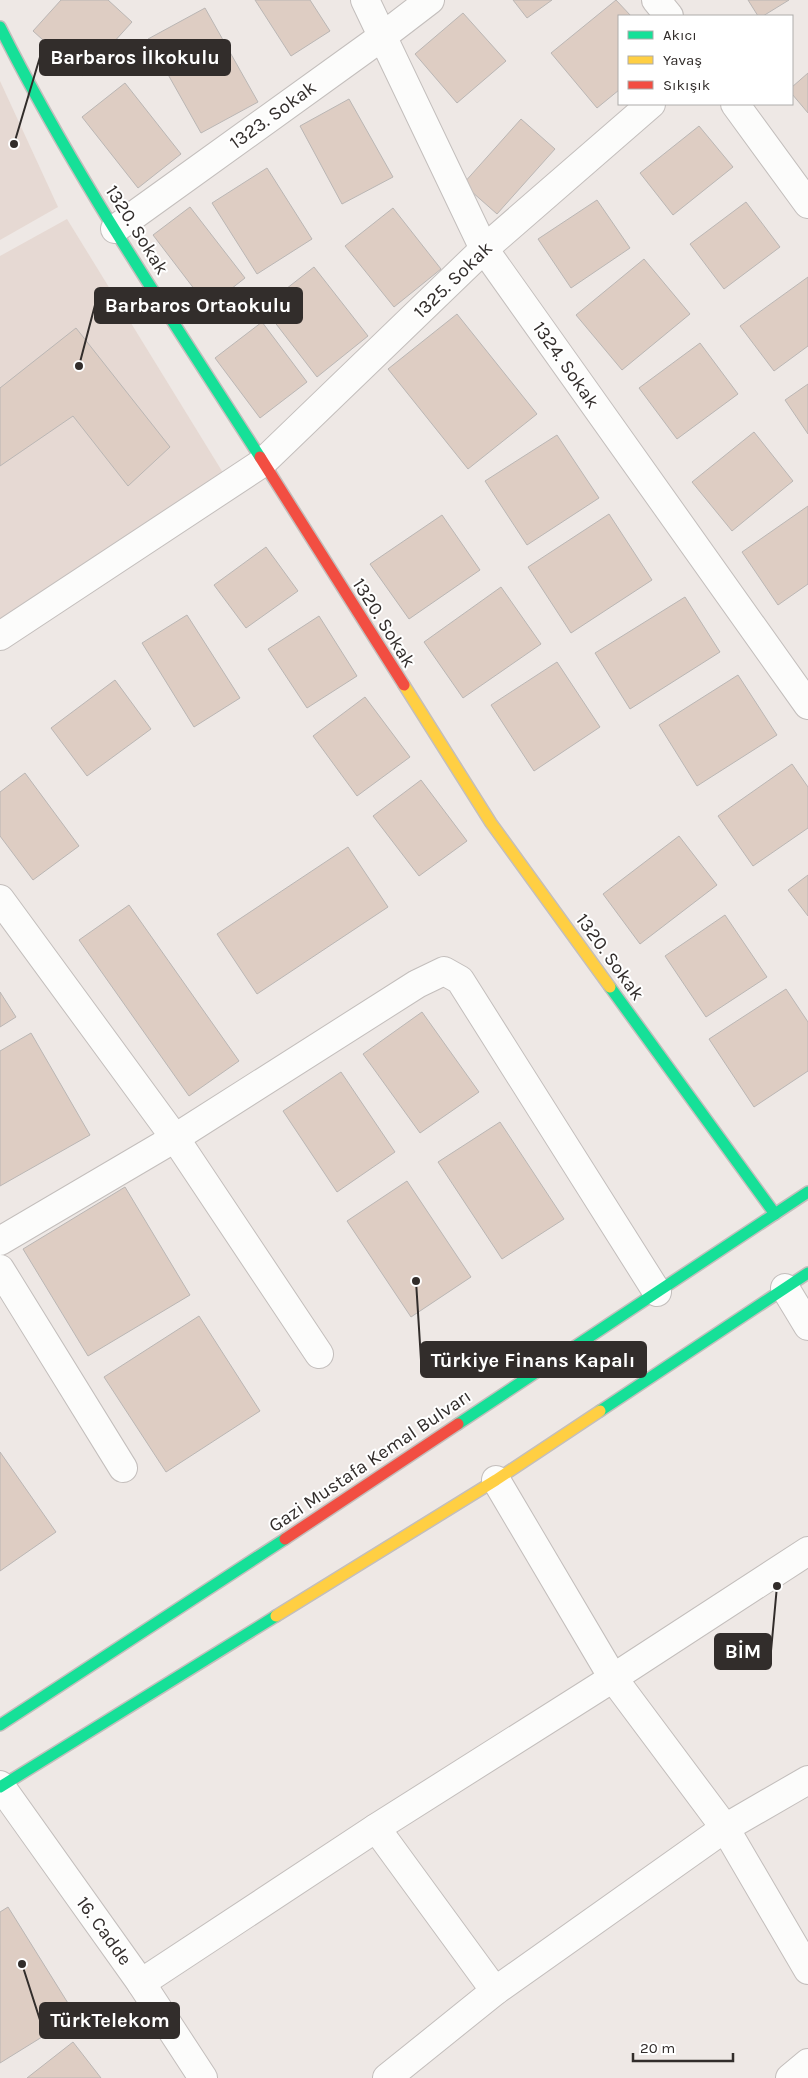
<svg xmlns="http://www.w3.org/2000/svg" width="808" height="2078" font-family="Karla,sans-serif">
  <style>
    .built { fill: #e6d9d3 }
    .building { fill: #decdc3; stroke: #bab6b4 }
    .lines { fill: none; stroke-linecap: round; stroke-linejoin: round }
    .street-casing { stroke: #c3bebc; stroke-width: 30 }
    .fast-casing { stroke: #c3bebc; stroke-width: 14 }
    .slow-casing { stroke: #c3bebc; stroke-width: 14 }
    .jam-casing { stroke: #c3bebc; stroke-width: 14 }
    .street { stroke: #fcfcfb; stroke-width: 28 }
    .fast { stroke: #16e098; stroke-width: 11 }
    .slow { stroke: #ffcf43; stroke-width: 11 }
    .jam { stroke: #f24e42; stroke-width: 11 }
    .labels { text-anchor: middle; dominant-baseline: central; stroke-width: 4; stroke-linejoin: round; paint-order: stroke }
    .street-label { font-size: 19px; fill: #322d2b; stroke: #fff }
    .leader { fill: none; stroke: #322d2b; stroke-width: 2 }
    .callout-dot { fill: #322d2b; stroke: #fff; stroke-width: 2 }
    .callout { fill: #322d2b; stroke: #322d2b; stroke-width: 2 }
    .callout-label { font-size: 20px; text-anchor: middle; font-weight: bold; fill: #fff }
  </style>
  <rect width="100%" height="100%" fill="#eee8e5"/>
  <g class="built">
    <path d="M0,81L58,207L0,240Z"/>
    <path d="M67,219L225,476L0,622V256Z"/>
  </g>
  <g class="building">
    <path d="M61,0H108L132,22L83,76L33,31Z"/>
    <path d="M255,0H310L330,31L291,56Z"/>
    <path d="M513,0H552L527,18Z"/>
    <path d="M616,0L631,16H619V90L597,108L551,53Z"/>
    <path d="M748,0H789L763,16H758Z"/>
    <path d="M205,8L258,102L201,133L148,39Z"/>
    <path d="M463,13L506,61L457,103L415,54Z"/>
    <path d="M808,73V113L792,94V87Z"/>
    <path d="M125,83L181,154L138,188L82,117Z"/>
    <path d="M349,99L393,177L342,204L300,126Z"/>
    <path d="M521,119L555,149L497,214L463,184Z"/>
    <path d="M699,126L733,167L673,215L640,173Z"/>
    <path d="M267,168L312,239L257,274L212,203Z"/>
    <path d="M597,200L630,248L571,288L538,239Z"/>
    <path d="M746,202L780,247L724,289L690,244Z"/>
    <path d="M190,207L245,278L208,307L153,235Z"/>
    <path d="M393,208L441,269L394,307L345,246Z"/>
    <path d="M644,259L690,314L622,370L576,315Z"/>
    <path d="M314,267L368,336L317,377L263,307Z"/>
    <path d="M808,277V346L774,371L740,326Z"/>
    <path d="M457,314L537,414L468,469L388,369Z"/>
    <path d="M262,322L307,382L260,418L215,358Z"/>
    <path d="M76,328L170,447L128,486L73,416L0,466V388Z"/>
    <path d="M700,343L738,394L677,439L639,388Z"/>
    <path d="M808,384V434L785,400Z"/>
    <path d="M754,432L793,481L732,531L692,482Z"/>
    <path d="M557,435L599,498L527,545L485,481Z"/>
    <path d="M808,506V584L778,605L742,552Z"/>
    <path d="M609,514L652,580L571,633L528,567Z"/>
    <path d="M442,515L480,570L409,619L370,564Z"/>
    <path d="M266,547L298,591L246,628L214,585Z"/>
    <path d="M501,587L541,644L463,698L424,642Z"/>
    <path d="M685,597L720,652L630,709L595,653Z"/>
    <path d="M187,615L240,698L194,727L142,643Z"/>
    <path d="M319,616L357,676L307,708L268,649Z"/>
    <path d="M557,662L600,727L534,771L491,705Z"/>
    <path d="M738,675L777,735L697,786L659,725Z"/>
    <path d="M115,680L151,729L87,776L51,728Z"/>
    <path d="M365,697L410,757L357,796L313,736Z"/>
    <path d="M792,764L808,787V828L753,866L718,816Z"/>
    <path d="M25,773L79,846L33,880L0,836V792Z"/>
    <path d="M421,780L467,841L419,876L373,816Z"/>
    <path d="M679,836L717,885L640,944L603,894Z"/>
    <path d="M348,847L388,907L257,994L217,934Z"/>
    <path d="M808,875V916L788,890Z"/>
    <path d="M129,905L239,1061L189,1096L79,940Z"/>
    <path d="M725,915L767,977L706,1017L665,956Z"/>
    <path d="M786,989L808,1022V1071L754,1107L709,1039Z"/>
    <path d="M0,992L16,1017L0,1027Z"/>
    <path d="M422,1012L479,1092L420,1133L363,1054Z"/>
    <path d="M31,1033L90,1135L0,1186V1051Z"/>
    <path d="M341,1072L395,1152L337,1192L283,1111Z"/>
    <path d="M500,1122L564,1219L502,1259L438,1162Z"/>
    <path d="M407,1181L471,1277L411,1317L347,1221Z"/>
    <path d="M125,1187L190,1295L88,1356L23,1249Z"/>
    <path d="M199,1316L260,1411L166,1472L104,1377Z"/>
    <path d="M0,1452L56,1532L0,1571Z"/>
    <path d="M8,1907L76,2016L0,2063V1912Z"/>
    <path d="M73,2042L101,2078H27Z"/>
  </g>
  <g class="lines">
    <defs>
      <g id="street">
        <path d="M365,0L484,249L808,705"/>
        <path d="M656,0L669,16"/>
        <path d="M735,104L808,204"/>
        <path d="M115,229L383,36L430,0"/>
        <path d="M0,636L262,463L484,249L651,104"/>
        <path d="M0,899L175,1138L319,1354"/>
        <path d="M0,1241L175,1138L417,984L444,971L460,980L657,1292"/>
        <path d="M0,1269L123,1468"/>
        <path d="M785,1288L808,1326"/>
        <path d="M496,1480L613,1678L725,1828L808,1970"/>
        <path d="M0,1785L141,1983L203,2078"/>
        <path d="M376,1828L495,1991"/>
        <path d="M141,1983L376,1828L613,1678L808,1551"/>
        <path d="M387,2078L495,1991L725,1828L808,1780"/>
        <path d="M790,2078L808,2063"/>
      </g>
      <g id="fast">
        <path d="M0,27C75,177 170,316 260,457"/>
        <path d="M610,987L775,1214"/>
        <path d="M600,1411L808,1273"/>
        <path d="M458,1424L808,1192"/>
        <path d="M0,1725L285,1539"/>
        <path d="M0,1787L276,1616"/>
      </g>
      <g id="slow">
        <path d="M404,685L491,823L610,987"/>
        <path d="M276,1616L496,1480L600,1411"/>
      </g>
      <g id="jam">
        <path d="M260,457L404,685"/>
        <path d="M285,1539L458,1424"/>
      </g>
    </defs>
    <use href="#street" class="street-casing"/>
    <use href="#fast" class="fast-casing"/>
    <use href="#slow" class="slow-casing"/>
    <use href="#jam" class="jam-casing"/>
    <use href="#street" class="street"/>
    <use href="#fast" class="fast"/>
    <use href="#slow" class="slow"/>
    <use href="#jam" class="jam"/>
  </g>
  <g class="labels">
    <g class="street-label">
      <text transform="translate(273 115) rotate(-36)">1323. Sokak</text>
      <text transform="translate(137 230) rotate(58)">1320. Sokak</text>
      <text transform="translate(453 280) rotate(-44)">1325. Sokak</text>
      <text transform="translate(566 365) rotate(55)">1324. Sokak</text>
      <text transform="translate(384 623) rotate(58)">1320. Sokak</text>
      <text transform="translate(610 957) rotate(54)">1320. Sokak</text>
      <text transform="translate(370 1461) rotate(-34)">Gazi Mustafa Kemal Bulvarı</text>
      <text transform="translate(104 1931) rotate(54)">16. Cadde</text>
    </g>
  </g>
  <path class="leader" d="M14 144L40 57M79 366L95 305M416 1281L421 1360M777 1586L771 1651M22 1964L40 2020"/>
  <g class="callout-dot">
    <circle cx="14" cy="144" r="5"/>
    <circle cx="79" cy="366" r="5"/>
    <circle cx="416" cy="1281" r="5"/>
    <circle cx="777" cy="1586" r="5"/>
    <circle cx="22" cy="1964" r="5"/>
  </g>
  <g class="callout">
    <rect x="40" y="40" width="190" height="35" rx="5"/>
    <rect x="95" y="288" width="207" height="35" rx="5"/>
    <rect x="421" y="1342" width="225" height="35" rx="5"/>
    <rect x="715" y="1634" width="56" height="35" rx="5"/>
    <rect x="40" y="2003" width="139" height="35" rx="5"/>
  </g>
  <g class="callout-label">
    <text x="135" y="64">Barbaros İlkokulu</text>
    <text x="198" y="312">Barbaros Ortaokulu</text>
    <text x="533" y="1367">Türkiye Finans Kapalı</text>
    <text x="743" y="1658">BİM</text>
    <text x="110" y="2027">TürkTelekom</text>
  </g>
  <rect x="618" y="15" width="175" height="90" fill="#ffffff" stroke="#adabaa"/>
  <rect x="628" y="31" width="25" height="8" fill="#16e098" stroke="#adabaa"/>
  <text x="663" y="40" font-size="15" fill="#322d2b">Akıcı</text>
  <rect x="628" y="56" width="25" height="8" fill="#ffcf43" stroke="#adabaa"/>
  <text x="663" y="65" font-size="15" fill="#322d2b">Yavaş</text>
  <rect x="628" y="81" width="25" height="8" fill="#f24e42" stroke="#adabaa"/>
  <text x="663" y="90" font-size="15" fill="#322d2b">Sıkışık</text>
  <path d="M633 2053v8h100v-8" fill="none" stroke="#322d2b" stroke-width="2.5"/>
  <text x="640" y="2053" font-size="15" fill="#322d2b" stroke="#ffffff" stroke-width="4" paint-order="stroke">20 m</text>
</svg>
